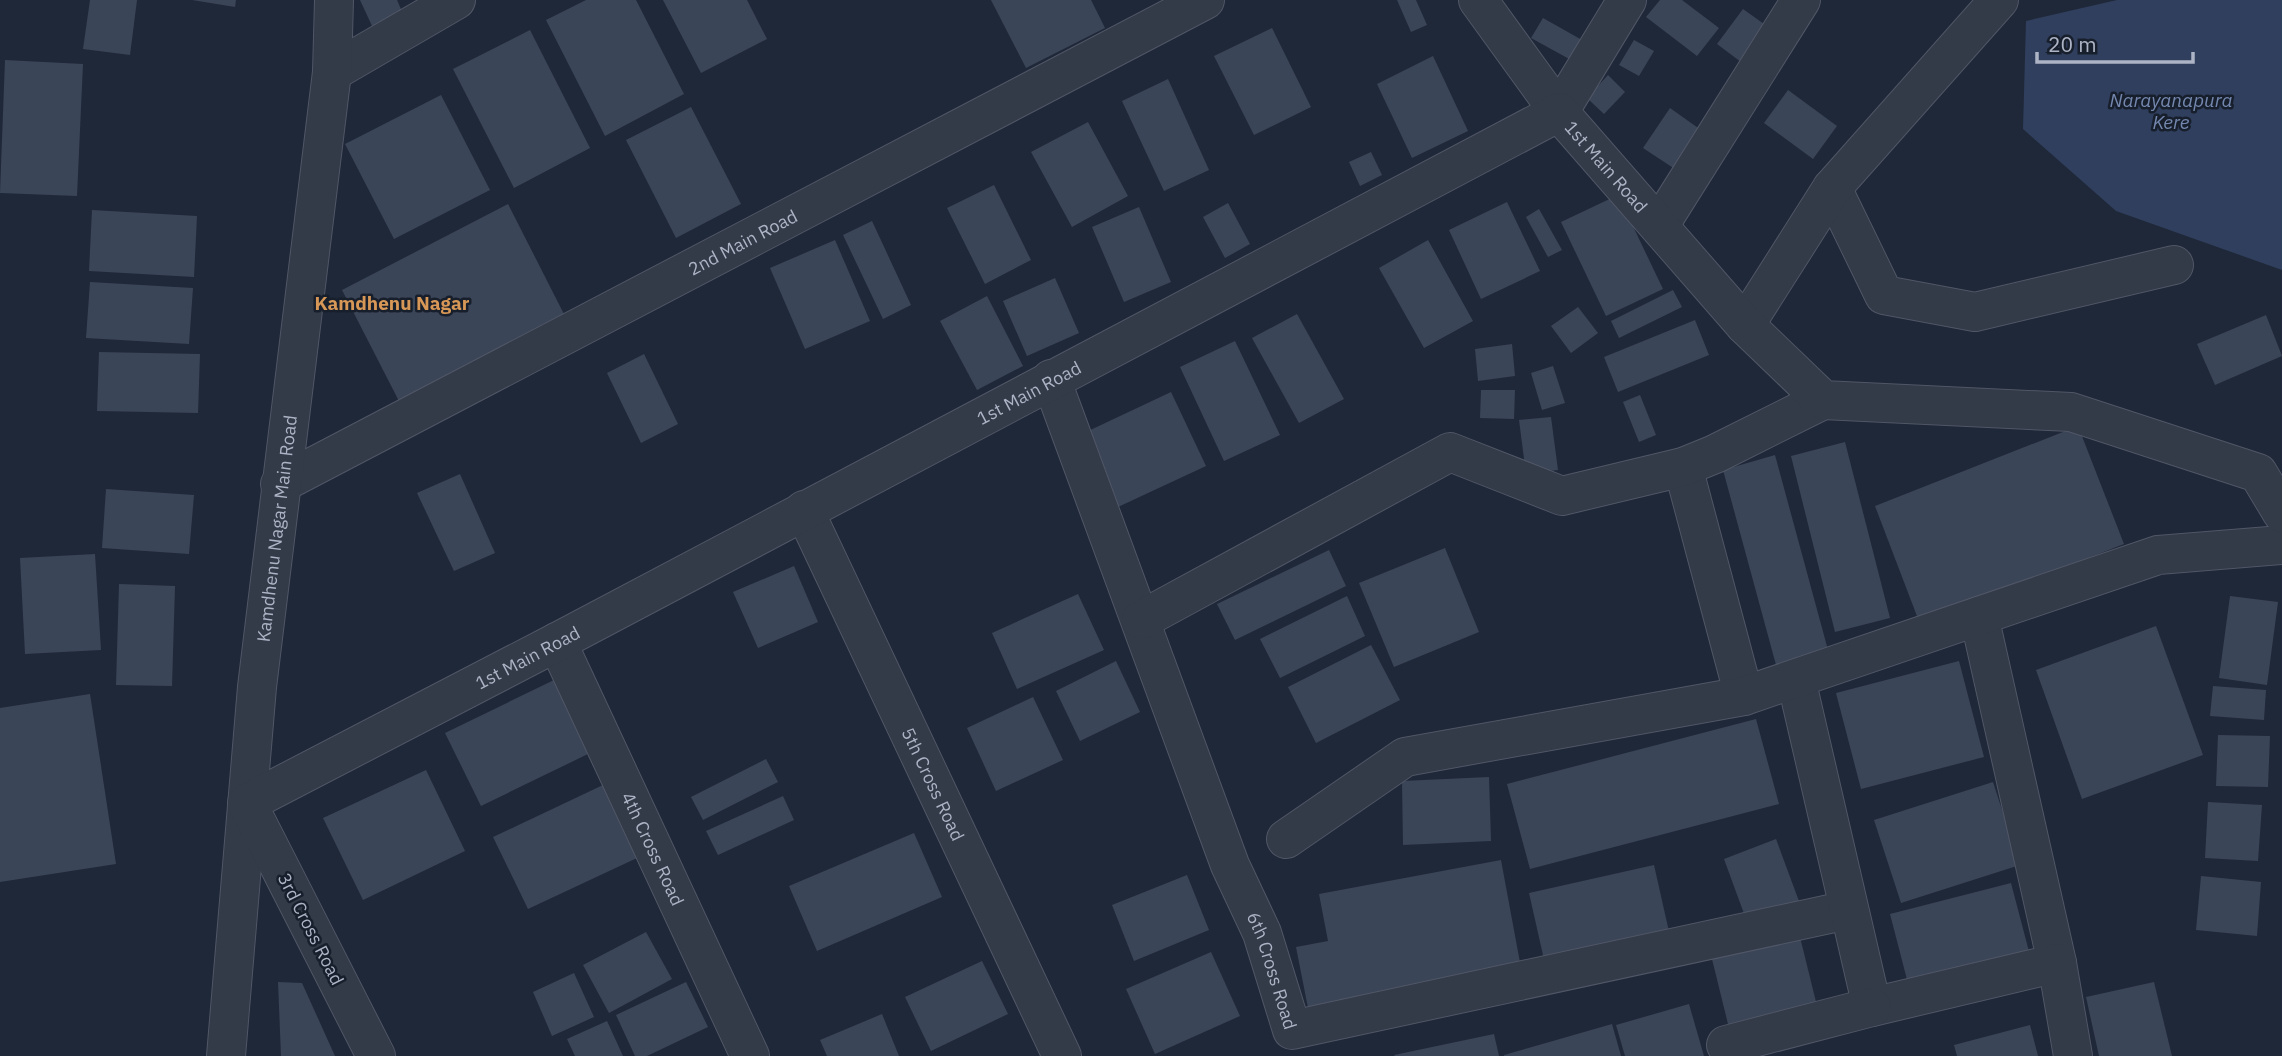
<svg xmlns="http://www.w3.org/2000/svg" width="2282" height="1056" font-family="'IBM Plex Sans',sans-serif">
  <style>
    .water { fill: #303f5e }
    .building { fill: #3b4558 }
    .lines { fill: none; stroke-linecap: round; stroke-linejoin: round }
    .minor-casing { stroke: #505766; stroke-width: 40 }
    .minor { stroke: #333a48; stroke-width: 38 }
    .labels { text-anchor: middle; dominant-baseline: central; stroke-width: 5; stroke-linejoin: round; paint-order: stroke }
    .street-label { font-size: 18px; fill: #adb4c5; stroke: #181f2c }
    .water-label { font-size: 19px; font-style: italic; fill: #7488af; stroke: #181f2c }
    .neighbourhood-label { font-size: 19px; font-weight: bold; fill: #d79756; stroke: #181f2c }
  </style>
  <rect width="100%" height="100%" fill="#1f2838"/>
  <path class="water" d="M2117,0H2282V270L2116,211L2023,129L2026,21Z"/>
  <g class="building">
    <path d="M90,0H137L130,55L83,49Z"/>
    <path d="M192,0H236L235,7Z"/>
    <path d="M360,0H397L403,14L373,28Z"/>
    <path d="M586,0H636L684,94L605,136L546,20Z"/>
    <path d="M663,0H747L767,39L701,73Z"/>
    <path d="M991,0H1091L1105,28L1026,68Z"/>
    <path d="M1397,0H1416L1427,25L1411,32Z"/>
    <path d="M1660,0H1682L1719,28L1697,56L1646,17Z"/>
    <path d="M1743,9L1771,29L1745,65L1717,44Z"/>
    <path d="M1543,18L1582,40L1571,60L1531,38Z"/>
    <path d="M1272,28L1311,107L1254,135L1214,56Z"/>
    <path d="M530,30L590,148L514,188L453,69Z"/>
    <path d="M1634,40L1654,51L1639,76L1619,65Z"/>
    <path d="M1433,56L1468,131L1412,158L1377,84Z"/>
    <path d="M5,60L83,64L77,196L0,193Z"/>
    <path d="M1608,75L1625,92L1604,114L1587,98Z"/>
    <path d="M1168,79L1209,170L1164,191L1122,101Z"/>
    <path d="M1788,90L1837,126L1813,159L1764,123Z"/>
    <path d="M441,95L490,190L394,239L345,144Z"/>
    <path d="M691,107L741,204L676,238L626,140Z"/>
    <path d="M1670,108L1708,135L1681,173L1643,148Z"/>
    <path d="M1088,122L1128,196L1072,227L1031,152Z"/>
    <path d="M1371,152L1382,175L1360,186L1349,162Z"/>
    <path d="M994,185L1031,260L985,284L947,208Z"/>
    <path d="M1618,195L1663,289L1606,316L1561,222Z"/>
    <path d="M1507,202L1540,271L1481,299L1449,230Z"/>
    <path d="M1228,203L1250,244L1225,258L1203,217Z"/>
    <path d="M508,204L568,322L402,407L342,290Z"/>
    <path d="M1139,207L1171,282L1124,302L1092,227Z"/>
    <path d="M1539,209L1562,250L1548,257L1526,217Z"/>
    <path d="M92,210L197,216L194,277L89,271Z"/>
    <path d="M872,221L911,305L883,319L843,235Z"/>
    <path d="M835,240L870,321L805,349L770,268Z"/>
    <path d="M1428,240L1473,321L1424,348L1379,268Z"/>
    <path d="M1055,278L1079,333L1027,356L1003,301Z"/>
    <path d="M90,282L193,288L189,344L86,338Z"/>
    <path d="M1673,290L1682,307L1619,338L1611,321Z"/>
    <path d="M987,296L1023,366L977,390L940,321Z"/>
    <path d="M1578,307L1598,333L1571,353L1551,326Z"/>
    <path d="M1297,314L1344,399L1299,423L1252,338Z"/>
    <path d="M2266,315L2282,356L2215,385L2197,344Z"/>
    <path d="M1695,320L1709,355L1618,392L1604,357Z"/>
    <path d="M1235,341L1280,435L1224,461L1180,367Z"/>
    <path d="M1512,344L1515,376L1478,381L1475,349Z"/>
    <path d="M99,352L200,354L198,413L97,411Z"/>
    <path d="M644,354L678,424L641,443L607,373Z"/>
    <path d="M1553,366L1565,403L1542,410L1531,373Z"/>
    <path d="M1481,390H1515L1514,419L1480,418Z"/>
    <path d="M1171,392L1206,466L1118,507L1084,433Z"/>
    <path d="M1640,395L1656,435L1639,442L1623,402Z"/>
    <path d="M1551,417L1558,470L1526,474L1519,420Z"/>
    <path d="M2078,426L2124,544L1920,624L1875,506Z"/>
    <path d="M1845,442L1890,618L1835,632L1791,456Z"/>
    <path d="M1775,455L1828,650L1776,665L1723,470Z"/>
    <path d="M460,474L495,553L454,571L417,493Z"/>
    <path d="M106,489L194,495L189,554L102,548Z"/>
    <path d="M1445,548L1479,632L1394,667L1359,583Z"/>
    <path d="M1329,550L1346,586L1235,640L1217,604Z"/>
    <path d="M95,554L101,650L25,654L20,558Z"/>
    <path d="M794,566L818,622L758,648L733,592Z"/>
    <path d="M119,584L175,586L172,686L116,685Z"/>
    <path d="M1078,594L1104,650L1017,689L992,633Z"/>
    <path d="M1347,596L1365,636L1280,678L1260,639Z"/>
    <path d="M2230,596L2278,602L2267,685L2219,678Z"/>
    <path d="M2156,626L2203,755L2082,799L2036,670Z"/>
    <path d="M1371,645L1400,700L1316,743L1288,687Z"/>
    <path d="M1116,661L1140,712L1080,741L1056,691Z"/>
    <path d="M1959,661L1984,757L1861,789L1836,693Z"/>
    <path d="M554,680L590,753L481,806L445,733Z"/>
    <path d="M2213,686L2266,690L2264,720L2210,716Z"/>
    <path d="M90,694L116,864L0,882V708Z"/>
    <path d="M1033,697L1063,760L996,791L967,728Z"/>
    <path d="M1756,719L1779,804L1530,869L1507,784Z"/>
    <path d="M2218,735L2270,736L2268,787L2216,786Z"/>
    <path d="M766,759L778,782L703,820L691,797Z"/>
    <path d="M426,770L465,851L363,900L323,818Z"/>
    <path d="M1489,777L1491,841L1403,845L1402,781Z"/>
    <path d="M1993,782L2020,865L1901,903L1874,820Z"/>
    <path d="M603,785L637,858L528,909L493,837Z"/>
    <path d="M783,796L794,820L718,855L706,831Z"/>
    <path d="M2208,802L2262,805L2258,861L2205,858Z"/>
    <path d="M914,833L942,897L817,951L789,886Z"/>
    <path d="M1776,839L1803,912L1750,930L1724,859Z"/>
    <path d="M1501,860L1521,968L1308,1008L1296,947L1328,941L1319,894Z"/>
    <path d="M1654,865L1670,936L1545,964L1529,893Z"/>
    <path d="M1187,875L1209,930L1134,961L1112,905Z"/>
    <path d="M2201,876L2261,882L2257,936L2196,930Z"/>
    <path d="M2011,883L2032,963L1911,995L1890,914Z"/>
    <path d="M1798,929L1818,1010L1730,1032L1710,951Z"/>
    <path d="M646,932L672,979L609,1013L583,965Z"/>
    <path d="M1211,952L1240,1016L1155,1054L1126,989Z"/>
    <path d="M982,961L1008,1014L931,1051L905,997Z"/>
    <path d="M574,973L594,1017L552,1036L533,992Z"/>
    <path d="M278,982L302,983L335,1056H281Z"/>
    <path d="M686,982L708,1027L647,1056H635L616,1015Z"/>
    <path d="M2154,982L2172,1056H2099L2086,997Z"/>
    <path d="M1689,1004L1704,1056H1625L1616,1025Z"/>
    <path d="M882,1014L899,1056H827L820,1040Z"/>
    <path d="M607,1021L623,1056H575L567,1039Z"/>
    <path d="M1612,1024L1621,1056H1504V1055Z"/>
    <path d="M2030,1025L2038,1056H1957L1954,1045Z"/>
    <path d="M1494,1034L1499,1056H1395L1394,1055Z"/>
  </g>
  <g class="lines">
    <defs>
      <g id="minor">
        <path d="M1478,0L1559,112L1627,0"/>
        <path d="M332,72L456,0"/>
        <path d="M1832,188L1884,295L1975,312L2174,265"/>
        <path d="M1659,226L1801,0"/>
        <path d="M1745,325L1832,188L1999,0"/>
        <path id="s1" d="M1051,379L1230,865L1262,933L1292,1030L1848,910"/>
        <path d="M1683,467L1744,696"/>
        <path id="s2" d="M280,484L1205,0"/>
        <path id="s3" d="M804,510L1062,1056"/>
        <path d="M1141,620L1450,452L1562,496L1683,467L1715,454L1823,400"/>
        <path id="s4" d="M557,642L750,1056"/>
        <path d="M1796,679L1872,1007L2057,963L1979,616"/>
        <path d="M1286,839L1405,757L1744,696L2158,555L2282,545"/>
        <path d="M2057,963L2073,1056"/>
        <path d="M1726,1045L1872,1007"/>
        <path id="s5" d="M226,1056L257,687L332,72L334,0"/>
        <path id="s6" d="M376,1056L247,803L557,642L1559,112L1745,325L1823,400L2071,412L2258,473L2282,513"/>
      </g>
    </defs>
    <use href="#minor" class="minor-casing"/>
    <use href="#minor" class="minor"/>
  </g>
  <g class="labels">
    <g class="street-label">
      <text stroke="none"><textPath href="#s6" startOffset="1839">1st Main Road</textPath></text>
      <text stroke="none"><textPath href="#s2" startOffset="522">2nd Main Road</textPath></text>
      <text stroke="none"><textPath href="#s6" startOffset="1167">1st Main Road</textPath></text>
      <text stroke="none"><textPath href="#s5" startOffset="530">Kamdhenu Nagar Main Road</textPath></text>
      <text stroke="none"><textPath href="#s6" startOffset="600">1st Main Road</textPath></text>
      <text stroke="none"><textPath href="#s3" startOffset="303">5th Cross Road</textPath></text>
      <text stroke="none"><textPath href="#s4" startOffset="228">4th Cross Road</textPath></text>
      <text transform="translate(311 929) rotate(63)">3rd Cross Road</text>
      <text stroke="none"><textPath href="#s1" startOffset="632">6th Cross Road</textPath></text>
    </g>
    <g class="water-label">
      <text x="2171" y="100">Narayanapura<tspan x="2171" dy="22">Kere</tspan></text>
    </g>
    <g class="neighbourhood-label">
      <text x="392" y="303">Kamdhenu Nagar</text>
    </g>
  </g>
  <path d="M2037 52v10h156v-10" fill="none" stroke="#adb4c5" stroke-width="3.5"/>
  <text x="2048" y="52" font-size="21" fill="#adb4c5" stroke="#181f2c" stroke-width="5" paint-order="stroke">20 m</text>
</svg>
